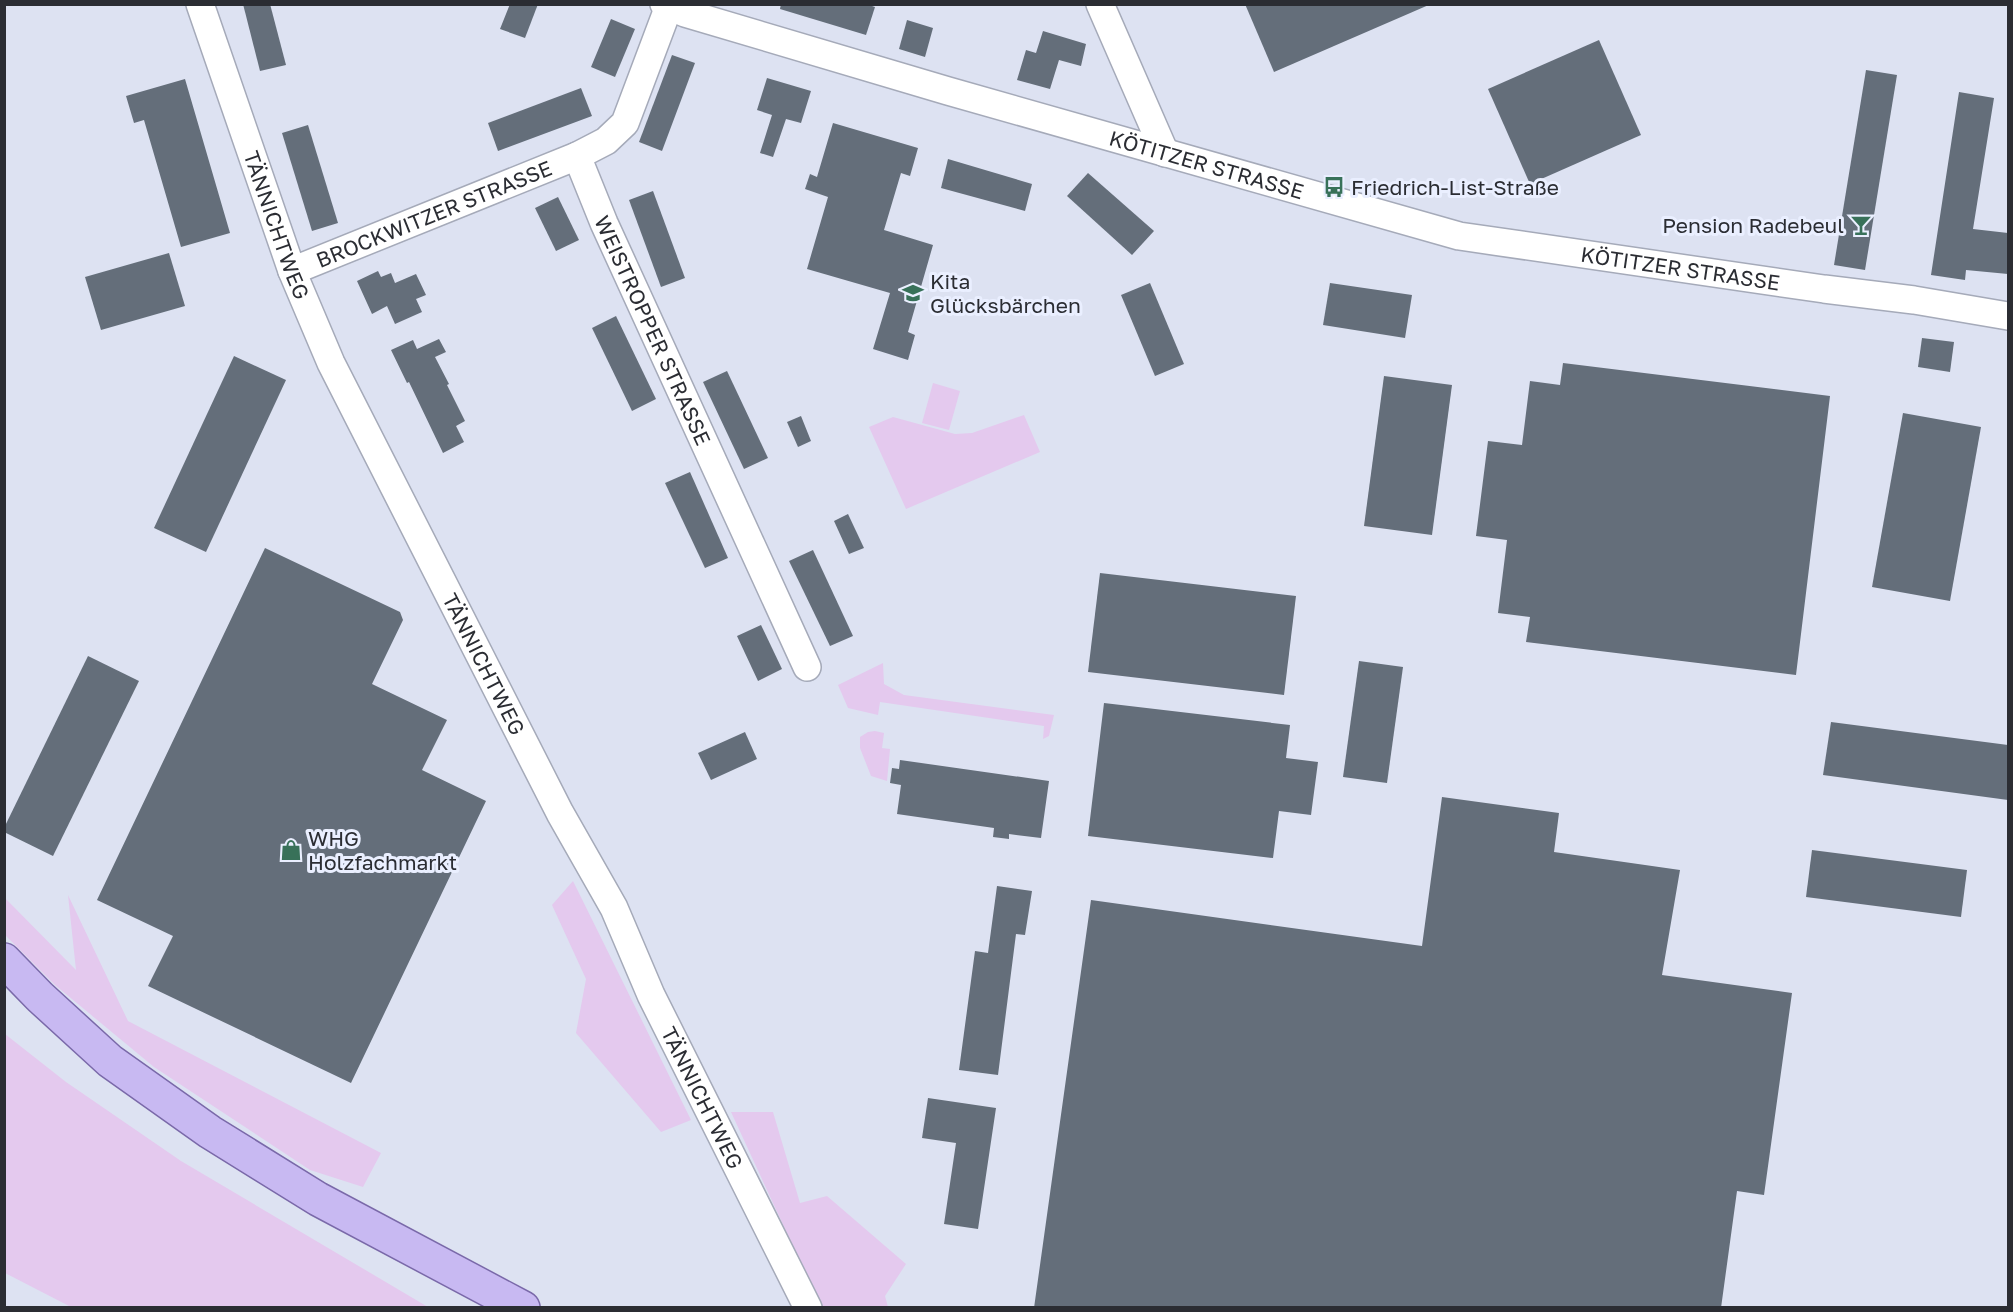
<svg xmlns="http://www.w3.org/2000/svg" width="2013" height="1312" font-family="'Golos Text',sans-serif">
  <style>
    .green { fill: #e4c9ee }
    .building { fill: #646e7a }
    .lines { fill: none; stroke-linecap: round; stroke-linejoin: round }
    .minor-casing { stroke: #a5aab9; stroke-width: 30 }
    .major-casing { stroke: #7a69a9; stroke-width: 36 }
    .minor { stroke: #fff; stroke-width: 27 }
    .major { stroke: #c8b9f2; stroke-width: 33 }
    .labels { text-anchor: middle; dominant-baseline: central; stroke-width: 6; stroke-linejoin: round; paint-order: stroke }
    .street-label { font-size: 21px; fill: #2b2d33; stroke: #eaefff }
    .poi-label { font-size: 21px; fill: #2b2d33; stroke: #eaefff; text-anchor: start }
  </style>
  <rect width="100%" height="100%" fill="#dde2f2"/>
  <g class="green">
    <path d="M933,383L960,391L949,430L922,423Z"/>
    <path d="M1024,415L1040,452L906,509L869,427L893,417L955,434L972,433Z"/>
    <path d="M883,663L884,684L904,695L1054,715L1049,736L1043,739L1044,726L880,702L878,715L848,708L838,685Z"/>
    <path d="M875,731L884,733L882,748L890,749L887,781L871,776L860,748V737L868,732Z"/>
    <path d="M573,881L691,1120L661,1132L576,1033L586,979L552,905Z"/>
    <path d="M68,895L128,1021L381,1153L363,1187L310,1170L154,1067L55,985L5,935V898L76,970Z"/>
    <path d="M5,1034L66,1082L181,1161L428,1307H71L5,1273Z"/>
    <path d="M731,1112H773L800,1203L827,1196L906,1264L885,1296L888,1307H821Z"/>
  </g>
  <g class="building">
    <path d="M243,4H270L286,65L260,71Z"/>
    <path d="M510,4H538L525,38L500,29Z"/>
    <path d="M781,4H866L875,7L866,35L780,9Z"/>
    <path d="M1245,4H1431L1274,72Z"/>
    <path d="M611,19L635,29L615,77L591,67Z"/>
    <path d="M907,20L933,28L925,57L899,49Z"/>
    <path d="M1043,31L1086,44L1081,66L1059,60L1050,89L1017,80L1026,50L1036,53Z"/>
    <path d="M1599,40L1641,135L1530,184L1488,89Z"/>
    <path d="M672,55L695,63L662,151L639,142Z"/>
    <path d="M1866,70L1897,75L1865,270L1834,265Z"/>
    <path d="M767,78L811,91L801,123L786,119L773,157L760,153L772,115L757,110Z"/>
    <path d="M185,79L230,233L181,247L144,120L134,123L126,96Z"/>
    <path d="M581,88L592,116L498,151L488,123Z"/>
    <path d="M1959,92L1994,98L1973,229L2008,233V274L1966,270L1965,280L1931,275Z"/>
    <path d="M833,123L918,148L910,176L901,173L884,230L933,245L908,332L915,335L908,360L873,349L890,293L807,269L828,197L805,189L810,174L817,177Z"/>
    <path d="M308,125L338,223L312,231L282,133Z"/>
    <path d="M948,159L1032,184L1025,211L941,188Z"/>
    <path d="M1088,173L1154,231L1132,255L1067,196Z"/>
    <path d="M653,191L685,278L661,287L629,200Z"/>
    <path d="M558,197L579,240L556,251L535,208Z"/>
    <path d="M169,253L185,306L101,330L85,277Z"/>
    <path d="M378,271L381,277L391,273L395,283L416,274L426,295L416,299L422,312L395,324L387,306L372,314L357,281Z"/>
    <path d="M1150,283L1184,364L1155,376L1121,295Z"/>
    <path d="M1330,283L1412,295L1405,338L1323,325Z"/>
    <path d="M616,316L656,399L632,411L592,328Z"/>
    <path d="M1922,338L1954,342L1950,372L1918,367Z"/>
    <path d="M439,339L446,352L435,357L449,384L447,385L465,421L456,426L464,442L443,453L409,382L407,383L391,350L413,340L417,349Z"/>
    <path d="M234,356L286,380L206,552L154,528Z"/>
    <path d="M1563,363L1830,396L1796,675L1526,642L1530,617L1498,613L1507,540L1476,536L1488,441L1522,445L1530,381L1560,385Z"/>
    <path d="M727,371L768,458L744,469L703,382Z"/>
    <path d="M1384,376L1452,385L1432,535L1364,526Z"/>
    <path d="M1903,413L1981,427L1950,601L1872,587Z"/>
    <path d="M801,416L811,441L798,447L787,422Z"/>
    <path d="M690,472L728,558L705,568L665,483Z"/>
    <path d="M848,514L864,548L849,554L834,521Z"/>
    <path d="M265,548L400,612L403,620L372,684L447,720L422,770L486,801L351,1083L148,986L173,936L97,900Z"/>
    <path d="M813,550L853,636L830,646L789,561Z"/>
    <path d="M1100,573L1296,596L1284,695L1088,672Z"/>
    <path d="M761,625L782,669L758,681L737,636Z"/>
    <path d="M88,656L139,681L53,856L4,832V828Z"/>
    <path d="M1359,661L1403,667L1387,783L1343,777Z"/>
    <path d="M1104,703L1290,725L1286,758L1318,762L1311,815L1279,811L1273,858L1088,836Z"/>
    <path d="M1831,722L2008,745V800L1823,775Z"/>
    <path d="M745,732L757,759L711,780L698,753Z"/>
    <path d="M900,760L1049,781L1041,838L1009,834V839L993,837L994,828L897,814L901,785L890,783L892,768L899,769Z"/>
    <path d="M1442,797L1559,813L1554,852L1680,870L1662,975L1792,993L1764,1195L1737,1191L1721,1308H1034L1091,900L1422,946Z"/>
    <path d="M1812,850L1967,870L1961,917L1806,897Z"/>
    <path d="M997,886L1032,891L1025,935L1016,934L998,1075L959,1070L975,951L988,953Z"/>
    <path d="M928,1098L996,1108L978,1229L944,1224L956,1143L922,1138Z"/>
  </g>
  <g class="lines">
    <defs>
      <g id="minor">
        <path id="s1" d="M200,4L292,271L331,363L560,813L614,908L651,995L808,1308"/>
        <path id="s2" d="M664,4L685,13L948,91L1459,236L1824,289L1914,300L2008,316"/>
        <path d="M1100,4L1165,153"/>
        <path id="s3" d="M669,6L625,123L606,141L577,156L604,223L807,667"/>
        <path id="s4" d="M292,271L577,156"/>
      </g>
      <path id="major" d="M4,960L40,997L110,1061L210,1132L318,1199L523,1308"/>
    </defs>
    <use href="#minor" class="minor-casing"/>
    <use href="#major" class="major-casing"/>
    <use href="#minor" class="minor"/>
    <use href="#major" class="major"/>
  </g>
  <defs>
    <symbol id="bus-bare" viewBox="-9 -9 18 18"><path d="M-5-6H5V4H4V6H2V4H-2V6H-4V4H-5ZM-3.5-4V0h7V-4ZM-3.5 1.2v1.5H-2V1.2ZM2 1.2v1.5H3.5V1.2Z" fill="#387159" stroke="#eaefff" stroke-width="2.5" paint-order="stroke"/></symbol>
    <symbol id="bar-bare" viewBox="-9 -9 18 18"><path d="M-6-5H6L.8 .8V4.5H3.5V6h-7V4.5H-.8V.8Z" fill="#387159" stroke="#eaefff" stroke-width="2.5" paint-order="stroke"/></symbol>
    <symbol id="school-bare" viewBox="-9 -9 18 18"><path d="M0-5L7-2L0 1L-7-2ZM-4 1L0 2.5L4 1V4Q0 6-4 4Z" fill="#387159" stroke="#eaefff" stroke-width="2.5" paint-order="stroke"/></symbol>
    <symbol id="shop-bare" viewBox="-9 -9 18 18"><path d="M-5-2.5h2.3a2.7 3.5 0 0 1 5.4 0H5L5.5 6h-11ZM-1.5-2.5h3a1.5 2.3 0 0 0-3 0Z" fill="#387159" stroke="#eaefff" stroke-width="2.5" paint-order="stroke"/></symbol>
  </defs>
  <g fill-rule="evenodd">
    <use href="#bus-bare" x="1319" y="172" width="30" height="30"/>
    <use href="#bar-bare" x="1846" y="210" width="30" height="30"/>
    <use href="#school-bare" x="898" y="278" width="30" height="30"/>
    <use href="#shop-bare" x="276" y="835" width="30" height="30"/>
  </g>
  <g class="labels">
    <g class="street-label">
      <text stroke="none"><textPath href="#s2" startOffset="566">KÖTITZER STRASSE</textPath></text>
      <text stroke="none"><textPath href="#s4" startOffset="153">BROCKWITZER STRASSE</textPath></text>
      <text stroke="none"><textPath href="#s1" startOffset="234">TÄNNICHTWEG</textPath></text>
      <text stroke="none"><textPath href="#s2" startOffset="1052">KÖTITZER STRASSE</textPath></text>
      <text stroke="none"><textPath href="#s3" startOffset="374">WEISTROPPER STRASSE</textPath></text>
      <text stroke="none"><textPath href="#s1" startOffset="720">TÄNNICHTWEG</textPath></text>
      <text stroke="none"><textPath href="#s1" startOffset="1206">TÄNNICHTWEG</textPath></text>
    </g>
    <g class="poi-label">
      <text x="1351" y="187">Friedrich-List-Straße</text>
      <text x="1844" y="225" text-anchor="end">Pension Radebeul</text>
      <text x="930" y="281">Kita<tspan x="930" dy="24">Glücksbärchen</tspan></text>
      <text x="308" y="838">WHG<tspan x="308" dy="24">Holzfachmarkt</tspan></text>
    </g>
  </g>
  <rect width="2013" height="1312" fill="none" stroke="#2b2d33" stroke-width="12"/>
</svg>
